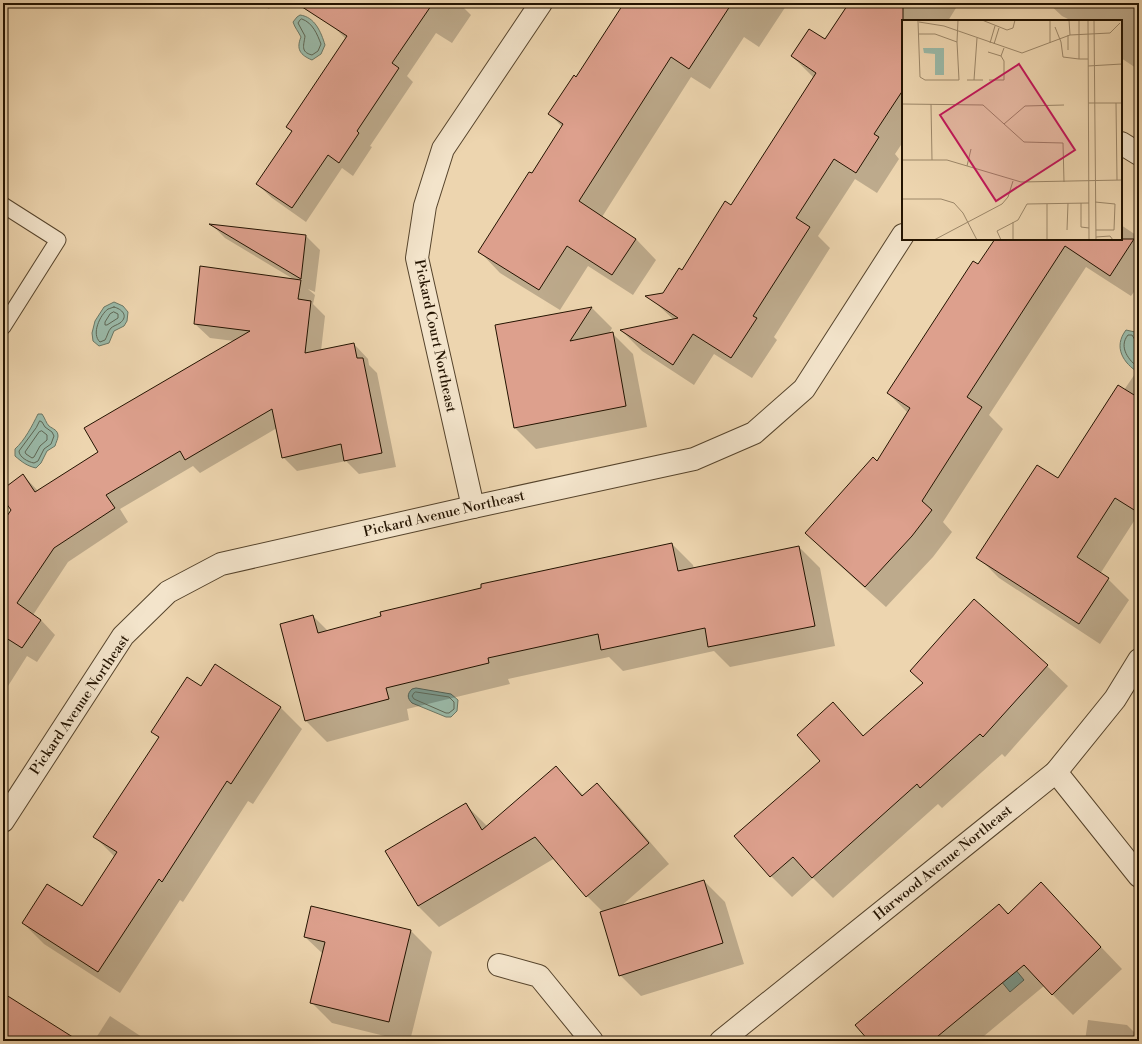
<svg xmlns="http://www.w3.org/2000/svg" width="1142" height="1044" font-family="'Libre Bodoni',serif">
  <style>
    .water { fill: #9ab9a8; stroke: #6a7765 }
    .shadow { fill: #0003 }
    .lines { fill: none; stroke-linecap: round; stroke-linejoin: round }
    .shore { stroke: #5e6654; stroke-width: 1 }
    .building { fill: #dda08d; stroke: #231300 }
    .lane-casing { stroke: #56442c; stroke-width: 17 }
    .street-casing { stroke: #56442c; stroke-width: 24 }
    .lane { stroke: #f3e4cb; stroke-width: 15 }
    .street { stroke: #f3e4cb; stroke-width: 22 }
    .labels { text-anchor: middle; dominant-baseline: central; stroke-width: 3; stroke-linejoin: round; paint-order: stroke }
    .street-label { font-size: 14px; fill: #231300; stroke: #f3e4cb }
    .inset-road { fill: none; stroke: #9c8769; stroke-width: 1 }
    .view { fill: #c2185b; fill-opacity: 0.15; stroke: #c2185b; stroke-width: 2 }
    .inset-edge { fill: none; stroke: #231300; stroke-width: 2 }
  </style>
  <rect width="100%" height="100%" fill="#edd5af"/>
  <filter id="stains"><feTurbulence type="fractalNoise" baseFrequency=".005" numOctaves="4"/><feColorMatrix values="0 0 0 0 .2 0 0 0 0 .09 0 0 0 0 .02 0 0 0 .5 -.17"/></filter>
  <radialGradient id="worn" r=".72"><stop offset=".6" stop-color="#630" stop-opacity="0"/><stop offset="1" stop-color="#630" stop-opacity=".3"/></radialGradient>
  <g class="water">
    <path d="M300,15C315,17 321,32 325,45L321,54L312,60C300,55 296,49 301,37C298,31 295,28 293,22L297,17Z"/>
    <path d="M114,302L123,306L128,312L127,321L124,326L114,331L109,343L99,346L93,341L92,333L95,321L104,307Z"/>
    <path d="M1126,330L1135,332L1139,342V373C1123,363 1113,347 1126,330Z"/>
    <path d="M38,414H42C45,418 46,423 49,426C53,429 58,430 58,436C58,439 56,442 55,446L47,451L41,463L36,468C27,466 22,462 15,456V449C25,440 32,426 38,414Z"/>
    <path d="M416,688L451,694L458,700L457,711L451,717H446L412,703C407,698 407,694 412,689Z"/>
    <path d="M997,947L1024,980L1010,992L983,959Z"/>
  </g>
  <g class="shadow">
    <path d="M259,3H281L278,8L272,4L269,9Z"/>
    <path d="M346,3H464L462,6L471,15L452,43L436,33L407,76L413,82L370,146L372,147L353,176L342,168L306,222L272,198L257,184L293,132L287,126L346,39L332,25Z"/>
    <path d="M625,3H788L759,47L744,37L710,89L691,77L602,217L636,239L656,260L633,295L588,266L560,310L500,273L480,252L562,127L550,114L576,78Z"/>
    <path d="M850,3H959L948,21H903V142L895,154L899,159L877,193L855,179L818,236L830,248L774,337L777,340L752,378L714,354L694,385L642,351L622,331L674,320L657,304L731,206L814,78L792,56L825,41Z"/>
    <path d="M1048,3H1139V70L1121,58V21H1072L1062,16Z"/>
    <path d="M212,225L306,236L320,250L315,292L308,289L315,295L313,304L325,316L321,351L354,344L368,359L369,365L377,373L396,467L359,474L346,461L297,471L283,457L277,428L200,473L193,466L120,509L128,522L68,562L33,615L41,620L55,635L37,662L27,656L3,694V524L12,510L3,497V490L23,475L38,491L99,452L234,341L210,338L195,324L295,280L225,238Z"/>
    <path d="M1121,225L1139,237V295L1134,292L1131,296L1086,267L989,415L1003,429L943,522L952,532L933,557L886,607L827,554L806,533L877,462L908,413L888,393L978,265L996,239H1121Z"/>
    <path d="M592,308L612,328L609,334L612,333L633,354L647,427L536,449L515,428L496,326Z"/>
    <path d="M1139,368V520L1136,518L1100,574L1108,579L1129,600L1100,644L999,578L978,557L1058,480L1124,390Z"/>
    <path d="M672,544L693,565L694,569L799,547L820,568L835,646L730,667L714,651L623,671L609,657L508,679L510,684L407,709L409,720L327,742L306,721L281,625L313,616L328,631Z"/>
    <path d="M1047,666L1068,686L1005,757L1002,754L942,808L938,804L833,898L813,878L792,897L771,876L736,836L821,761L833,704L864,736Z"/>
    <path d="M201,687L281,708L302,729L253,804L248,801L183,902L180,900L120,993L44,944L23,923L82,908L115,857L95,837L159,738L153,732Z"/>
    <path d="M556,767L584,796L597,784L618,805L669,864L620,907L704,881L725,902L744,964L641,996L620,975L603,912L587,896L555,858L439,927L418,906L386,851L465,804L487,826Z"/>
    <path d="M1041,884L1122,969L1073,1015L1044,986L978,1041H870L999,905L1009,914Z"/>
    <path d="M312,907L411,931L432,952L410,1041H405L332,1023L311,1002L323,954L305,937Z"/>
    <path d="M110,1016L148,1041H94Z"/>
    <path d="M1088,1020L1127,1025L1139,1037V1041H1085Z"/>
    <path d="M463,1037L467,1041H459Z"/>
  </g>
  <g class="lines">
    <g class="shore">
      <path d="M302,19C313,23 317,34 321,44L318,51L312,55C300,52 304,45 305,36L298,23L300,20Z"/>
      <path d="M114,307C122,309 129,316 120,323C117,325 113,326 111,328C108,331 107,337 105,340L100,342C91,334 100,315 108,309C109,309 113,307 114,307Z"/>
      <path d="M114,312L118,314V318L107,325H105V322L110,314Z"/>
      <path d="M1139,341L1135,340L1132,335H1128C1118,347 1129,361 1139,368"/>
      <path d="M40,421L42,422L45,427L52,432L54,436L51,444L44,449L38,461L34,463C28,462 19,457 19,451L36,428Z"/>
      <path d="M42,431L47,435V440L40,446L34,457L32,458L26,454L25,452L39,432Z"/>
      <path d="M416,692L449,697L454,702V709L449,713H446L414,699L412,696L414,693Z"/>
    </g>
  </g>
  <g class="building">
    <path d="M296,3H433L392,63L399,68L357,131L359,133L339,163L328,155L292,208L256,184L292,131L286,127L347,36Z"/>
    <path d="M624,3H732L689,69L671,57L579,201L636,239L612,275L567,246L539,290L478,252L529,172L532,173L563,124L548,114L574,75L576,77Z"/>
    <path d="M849,3H903V90L874,134L879,137L856,173L834,159L796,218L810,227L753,316L757,318L731,358L693,334L673,365L620,330L678,318L645,296L663,293L679,268L682,270L725,201L731,205L816,73L791,56L809,29L825,39Z"/>
    <path d="M209,224L306,235L301,279Z"/>
    <path d="M995,239H1134L1110,276L1065,246L967,397L982,407L922,501L932,510L912,536L865,587L805,533L873,457L877,461L910,408L887,393L973,261L978,264Z"/>
    <path d="M200,266L301,280L298,299L311,301L305,353L354,343L357,358H363L382,453L344,461L341,444L282,458L272,409L185,460L180,451L106,495L115,508L54,548L17,603L41,620L22,648L3,636V522L11,510L3,499V489L23,474L35,492L98,452L84,428L250,331L194,324Z"/>
    <path d="M592,307L570,341L613,332L626,406L514,428L495,325Z"/>
    <path d="M1118,385L1139,398V513L1115,498L1077,557L1109,578L1079,624L976,558L1037,465L1058,478Z"/>
    <path d="M672,543L678,571L799,546L815,626L708,647L705,628L601,650L598,634L488,658L489,663L386,688L389,699L305,721L280,624L313,615L318,633L381,616L380,612L481,588V584Z"/>
    <path d="M974,599L1048,665L983,737L980,734L920,788L917,784L812,878L793,857L770,877L734,836L820,761L797,735L833,702L863,736L923,683L910,671Z"/>
    <path d="M215,664L281,707L231,784L227,781L162,882L159,879L98,972L22,923L47,884L82,906L117,852L93,837L159,737L151,732L187,677L201,686Z"/>
    <path d="M556,766L582,796L597,783L649,843L586,897L535,837L418,906L385,851L466,803L482,830Z"/>
    <path d="M704,880L723,943L619,976L600,912Z"/>
    <path d="M1041,882L1101,947L1052,995L1024,965L932,1041H869L855,1025L999,904L1008,914Z"/>
    <path d="M311,906L411,930L389,1022L310,1003L325,942L304,937Z"/>
    <path d="M3,993L79,1041H3Z"/>
  </g>
  <g class="lines">
    <defs>
      <path id="lane" d="M3,205L58,240L3,327"/>
      <g id="street">
        <path d="M1121,143L1139,154"/>
        <path d="M473,507L417,258L425,206L443,149L541,3"/>
        <path d="M1056,772L1139,876"/>
        <path d="M3,821L123,636L168,592L221,564L473,507L694,459L754,433L804,389L903,235"/>
        <path d="M499,965L539,976L592,1041"/>
        <path d="M721,1041L1056,772L1115,699L1139,660"/>
      </g>
    </defs>
    <use href="#lane" class="lane-casing"/>
    <use href="#street" class="street-casing"/>
    <use href="#lane" class="lane"/>
    <use href="#street" class="street"/>
  </g>
  <g class="labels">
    <g class="street-label">
      <text transform="translate(435 336) rotate(78)">Pickard Court Northeast</text>
      <text transform="translate(444 514) rotate(-13)">Pickard Avenue Northeast</text>
      <text transform="translate(80 705) rotate(-56)">Pickard Avenue Northeast</text>
      <text transform="translate(943 863) rotate(-39)">Harwood Avenue Northeast</text>
    </g>
  </g>
  <g transform="translate(902 20)">
    <rect width="220" height="220" fill="#edd5af"/>
    <path d="M21,28H42V55H33V34L22,33Z" fill="#9ab9a8"/>
    <path class="inset-road" d="M80,0L105,10L111,8L113,0M148,0V23M167,0L168,15M177,0V39H186M186,0L187,220M192,0L194,220M16,1L18,57L23,60H57L55,22L33,14H17M17,2L42,6L120,33L168,15L208,13L218,3M153,7L159,22L161,37L177,39M166,15V30M55,22L56,0M88,23L93,6M92,24L97,8M86,32L99,36M186,46L220,44M65,60H81M72,60L75,18M87,60H102V41L99,36L102,28M186,83H220M214,83L215,160M0,84L81,85L122,122L161,123L162,162M29,84L30,140M102,104L123,86L162,85M0,140H45L119,162L220,160M65,146L69,129M0,179H39L52,183L61,193L75,220M193,182L213,184L212,210H194M179,183V207L187,208M165,210L166,183M194,217L208,216L211,220M32,220L100,184L106,177L111,161M99,220L95,211L116,200L125,184L187,183M111,220V202M145,220V184"/>
    <path class="view" d="M117,44L173,130L94,181L38,95Z"/>
    <rect width="220" height="220" class="inset-edge"/>
  </g>
  <rect width="1142" height="1044" fill="none" stroke="#edd5af" stroke-width="16"/>
  <rect x="4" y="4" width="1134" height="1036" fill="none" stroke="#231300" stroke-width="2"/>
  <rect x="8" y="8" width="1126" height="1028" fill="none" stroke="#231300"/>
  <rect width="100%" height="100%" filter="url(#stains)"/>
  <rect width="100%" height="100%" fill="url(#worn)"/>
</svg>
